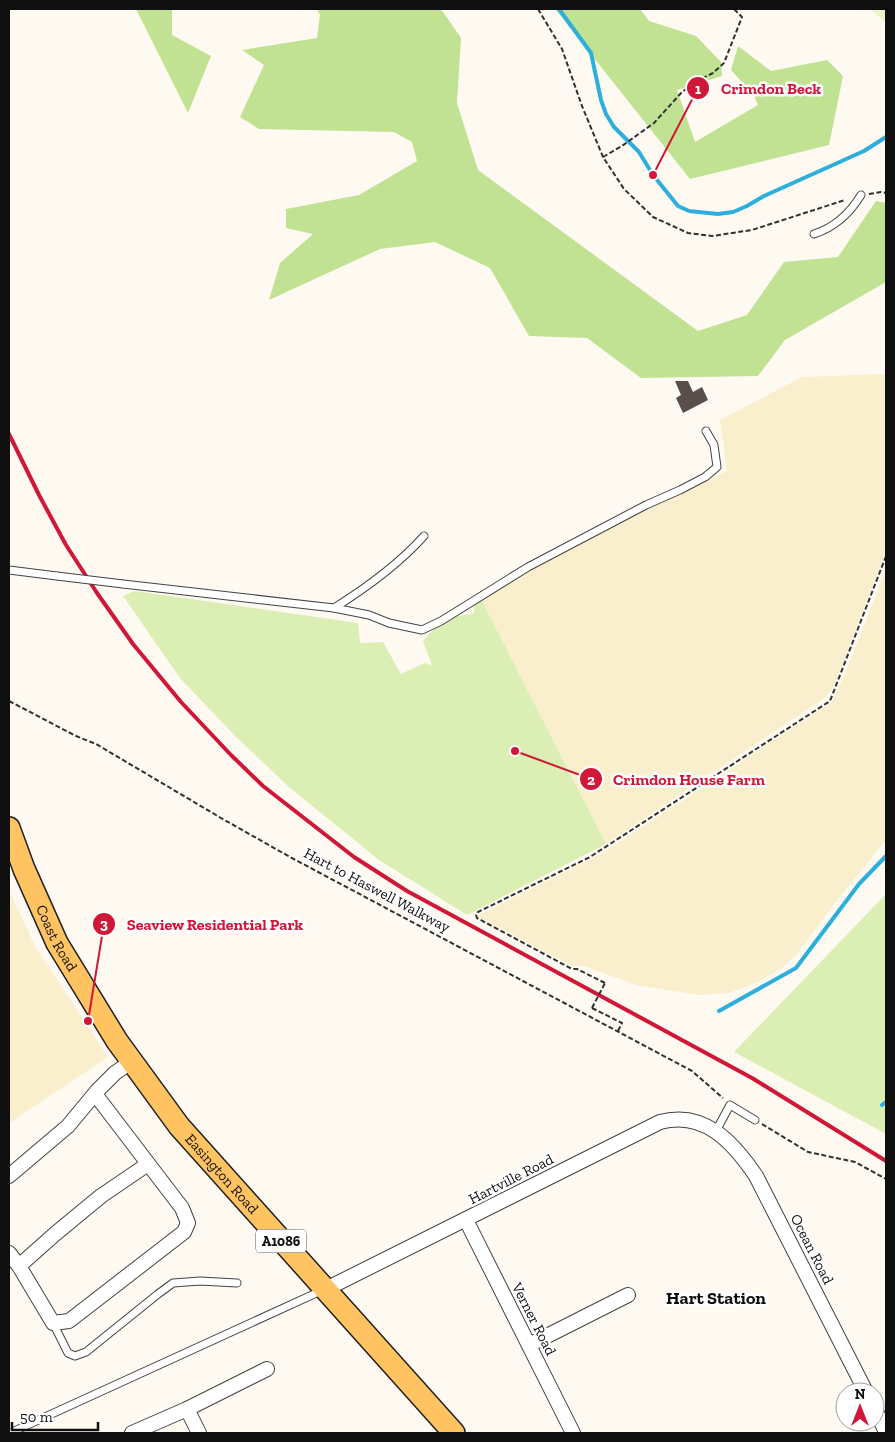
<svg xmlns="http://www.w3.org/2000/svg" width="895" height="1442" font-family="'Zilla Slab',serif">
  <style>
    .farmland { fill: #f9efcd }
    .green { fill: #dbefb5 }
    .forest { fill: #c1e193 }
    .pitch { fill: #ebf5c8 }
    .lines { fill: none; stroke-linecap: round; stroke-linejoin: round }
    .stream { stroke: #2eaedc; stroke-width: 4 }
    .building { fill: #594e4a }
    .service-casing { stroke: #424242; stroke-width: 9 }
    .minor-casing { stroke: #424242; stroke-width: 16 }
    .primary-casing { stroke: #202020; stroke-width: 24 }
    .path { stroke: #313131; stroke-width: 2; stroke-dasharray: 5 2.5; stroke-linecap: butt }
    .service { stroke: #fff; stroke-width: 7 }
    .minor { stroke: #fff; stroke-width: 14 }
    .primary { stroke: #ffc461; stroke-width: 21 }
    .rail { stroke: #d01738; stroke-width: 4 }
    .service-bridge-casing { stroke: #424242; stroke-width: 9; stroke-linecap: butt }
    .path-bridge { stroke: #313131; stroke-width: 2; stroke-dasharray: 5 2.5; stroke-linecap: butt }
    .service-bridge { stroke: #fff; stroke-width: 7 }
    .labels { text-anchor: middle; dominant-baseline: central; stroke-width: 5; stroke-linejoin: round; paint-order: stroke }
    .shield { fill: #fff; stroke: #575757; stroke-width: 1 }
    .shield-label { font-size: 14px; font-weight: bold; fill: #0f0f0f }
    .street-label { font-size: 15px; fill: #0f0f0f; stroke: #fff }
    .quarter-label { font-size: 18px; font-weight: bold; fill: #0f0f0f; stroke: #fff }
    .leader { fill: none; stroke: #d01738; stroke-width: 2 }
    .callout-dot { fill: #d01738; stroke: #fff; stroke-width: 2 }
    .mark-label { font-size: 15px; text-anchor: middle; font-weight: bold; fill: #fff }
    .callout-label { font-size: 16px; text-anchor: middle; font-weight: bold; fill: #d01738; stroke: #fff; stroke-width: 5; stroke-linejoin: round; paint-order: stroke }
  </style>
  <rect width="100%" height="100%" fill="#fffaf1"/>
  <g class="farmland">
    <path d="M886,374V551L833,688L823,699L606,844L481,599L532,569L597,533L727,471L720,420L802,377Z"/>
    <path d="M886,569V840L839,898L796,955L782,968L758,982L729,993L699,995L636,985L584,966H572L479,917V915L601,854L832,702L848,666Z"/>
    <path d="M9,890L35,946L108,1057L9,1123Z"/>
  </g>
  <g class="green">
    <path d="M135,591L358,623L360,643L383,642L401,674L424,663L432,665L423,641C432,631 443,619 457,616C463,615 468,615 474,613V605L481,599L606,844L467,915L379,860L289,787L235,736L180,678L123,596Z"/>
    <path d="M886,894V1134L734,1052Z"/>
  </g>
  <g class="forest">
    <path d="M136,9H172V35L211,56L188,113Z"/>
    <path d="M317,9H441L461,38L457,103L478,170L698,331L747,315L784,262L838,257L876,201L886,203V282L785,340L758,376L641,378L587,338L529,336L490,268L435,242L380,249L269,300L280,263L313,234L286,228V209L359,195L417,161L412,142L394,132L259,129L240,117L264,65L242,50L317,38L320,15Z"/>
    <path d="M555,9H640L649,21L696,36L721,62L722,76L677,90L695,142L758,105L753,94L731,70L738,46L771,71L827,60L843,76L829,145L690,179Z"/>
  </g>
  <path class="pitch" d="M870,9H886V23Z"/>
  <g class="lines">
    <g class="stream">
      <path d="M559,9L591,53L601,100L606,114L614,127L639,152L653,175L678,206L689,211L718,214L733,212L747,206L764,196L864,151L886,137"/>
      <path d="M719,1011L796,968L859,884L886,856"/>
      <path d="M882,1105L886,1102"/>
    </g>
  </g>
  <path class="building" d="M675,381H688L693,392L702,387L708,400L683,413L676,398L681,395Z"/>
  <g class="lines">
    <defs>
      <g id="service">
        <path d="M814,234C836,227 850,213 861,195"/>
        <path d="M9,570L57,576"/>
        <path d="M123,584L334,608L369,615L389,623L422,630L441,621L528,567L646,505L680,490L705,477L717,467L714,445L706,431"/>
        <path d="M334,608C366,588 398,565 424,536"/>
        <path d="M716,1131L730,1105L755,1120"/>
        <path d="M53,1323L68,1353L75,1356L86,1352L158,1294L173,1283L200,1281L237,1283"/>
        <path d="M10,1433L323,1290"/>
      </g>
      <g id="minor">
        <path d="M9,1176L68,1126L97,1091L115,1073L132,1061"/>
        <path d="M466,1220L573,1433"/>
        <path d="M9,1253L19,1266L53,1323L69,1321L184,1232L188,1223L182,1208L95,1094"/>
        <path d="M19,1266L55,1234L101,1196L148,1164"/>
        <path d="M324,1290L660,1122C704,1110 733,1142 756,1176L866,1392"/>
        <path d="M529,1345L628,1295"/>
        <path d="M875,1409L886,1432"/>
        <path d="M132,1433L187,1409"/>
        <path d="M199,1433L187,1409L267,1369"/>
      </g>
      <g id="primary">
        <path id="s1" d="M9,828L24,869L57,943L117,1041L179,1126L454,1433"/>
      </g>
    </defs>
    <use href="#service" class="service-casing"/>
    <use href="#minor" class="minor-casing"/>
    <use href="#primary" class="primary-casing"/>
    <g class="path">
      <path d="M538,9L562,49L582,106L603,157L624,189L653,217L688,233L712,236L752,230L845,200"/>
      <path d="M603,157L622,146L654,123L682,92L697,81L713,73L724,63L742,17L734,9"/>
      <path d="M869,194L881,192L886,193"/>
      <path d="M9,701L76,736L96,744L221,818L290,857L692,1071L723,1098"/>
      <path d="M605,983L577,969H572L477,918L476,915L478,912L590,857L830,701L886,556"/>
      <path d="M592,1008L622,1023L618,1031"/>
      <path d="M762,1124L808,1152L855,1162L886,1179"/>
    </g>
    <use href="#service" class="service"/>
    <use href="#minor" class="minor"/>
    <use href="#primary" class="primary"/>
    <path class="rail" d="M9,434L39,495L66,545L97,593L133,644L181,702L231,755L263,786L354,857L407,891L752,1078L886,1161"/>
    <defs>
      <path id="service-bridge" d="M57,576L123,584"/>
    </defs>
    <use href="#service-bridge" class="service-bridge-casing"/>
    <path class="path-bridge" d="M592,1008L605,983"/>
    <use href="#service-bridge" class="service-bridge"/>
  </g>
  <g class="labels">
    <rect class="shield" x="256" y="1229.5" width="50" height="23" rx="4"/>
    <g class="shield-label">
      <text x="281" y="1241">A1086</text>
    </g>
    <g class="street-label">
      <text transform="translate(377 890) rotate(28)">Hart to Haswell Walkway</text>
      <text stroke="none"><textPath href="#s1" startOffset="120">Coast Road</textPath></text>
      <text stroke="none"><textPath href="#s1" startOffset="409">Easington Road</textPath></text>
      <text transform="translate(511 1179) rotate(-27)">Hartville Road</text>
      <text transform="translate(812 1249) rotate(63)">Ocean Road</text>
      <text transform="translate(534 1319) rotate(63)">Verner Road</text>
    </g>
    <g class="quarter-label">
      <text x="716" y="1298">Hart Station</text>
    </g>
  </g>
  <path class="leader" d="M653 175L698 88M515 751L591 779M88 1021L104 924"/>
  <g class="callout-dot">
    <circle cx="653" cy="175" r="5"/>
    <circle cx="515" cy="751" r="5"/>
    <circle cx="88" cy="1021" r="5"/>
    <circle cx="698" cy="88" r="12"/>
    <circle cx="591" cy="779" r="12"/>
    <circle cx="104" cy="924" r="12"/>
  </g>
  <g class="mark-label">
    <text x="698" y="94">1</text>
    <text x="591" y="785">2</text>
    <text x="104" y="929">3</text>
  </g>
  <g class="callout-label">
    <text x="771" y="94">Crimdon Beck</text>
    <text x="689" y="785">Crimdon House Farm</text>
    <text x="215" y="930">Seaview Residential Park</text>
  </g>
  <rect width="895" height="1442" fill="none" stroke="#0f0f0f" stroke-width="20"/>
  <g transform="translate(860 1407)"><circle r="24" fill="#ffffff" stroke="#9f9f9f"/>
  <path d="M0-4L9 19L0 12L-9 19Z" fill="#d01738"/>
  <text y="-8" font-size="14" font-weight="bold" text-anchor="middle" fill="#0f0f0f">N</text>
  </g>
  <path d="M12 1422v8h86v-8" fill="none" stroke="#0f0f0f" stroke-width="2.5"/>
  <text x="20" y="1422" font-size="15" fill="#0f0f0f" stroke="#ffffff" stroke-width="4" paint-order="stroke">50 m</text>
</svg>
